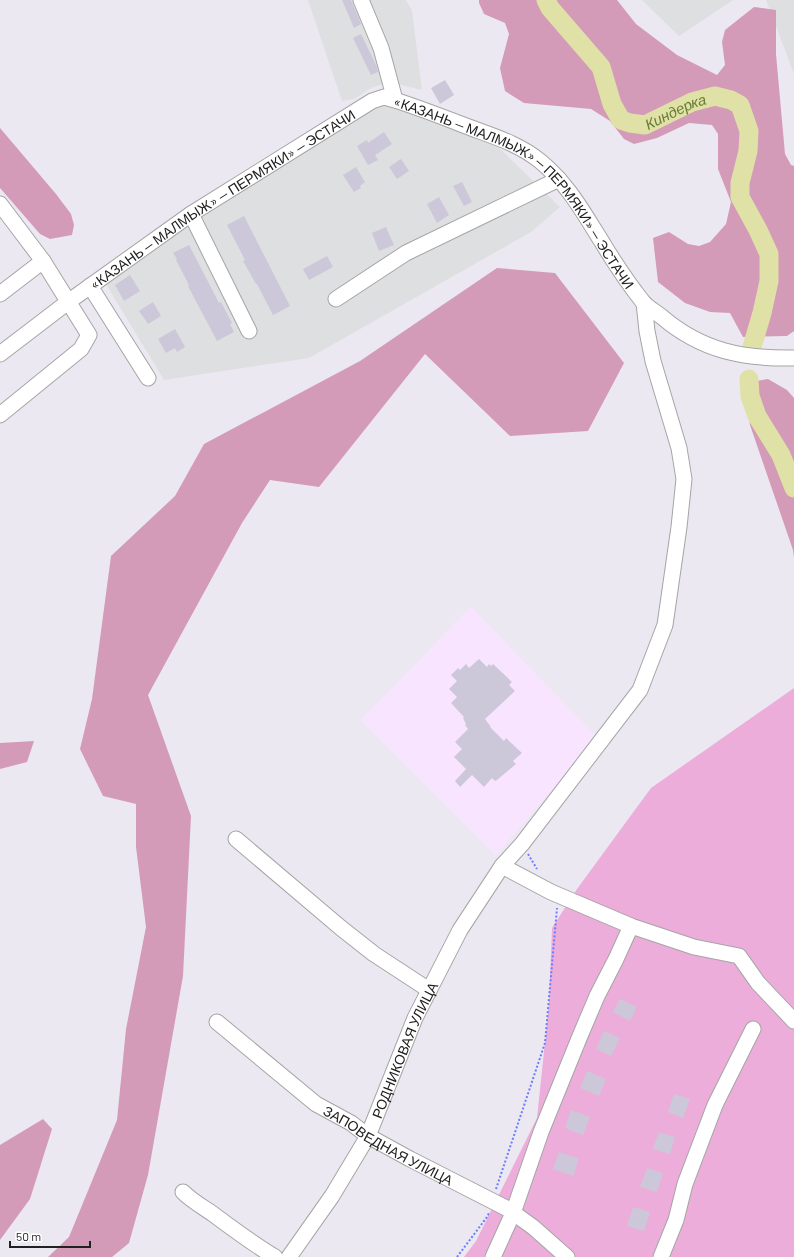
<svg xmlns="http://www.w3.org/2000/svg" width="794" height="1257" font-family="Barlow,sans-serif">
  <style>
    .residential { fill: #dedfe0 }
    .education { fill: #f9e4ff }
    .grass { fill: #edadda }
    .forest { fill: #d39bb7 }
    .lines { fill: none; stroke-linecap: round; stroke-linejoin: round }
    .river { stroke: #e0e1a7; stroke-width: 19 }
    .building { fill: #ccc8d9 }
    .minor-casing { stroke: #a5a5a5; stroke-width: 17 }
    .path { stroke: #6c7cff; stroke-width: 2; stroke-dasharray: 2 2; stroke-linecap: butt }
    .minor { stroke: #fff; stroke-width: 15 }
    .labels { text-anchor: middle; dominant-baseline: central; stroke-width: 4; stroke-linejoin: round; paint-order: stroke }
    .street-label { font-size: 14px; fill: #212121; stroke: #fff }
    .water-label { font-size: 15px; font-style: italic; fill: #687d35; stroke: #fff }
  </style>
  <rect width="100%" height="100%" fill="#ece8f2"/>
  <g class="residential">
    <path d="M308,0H406L412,11L422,90L389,82L371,88L354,99L342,101Z"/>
    <path d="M642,0H733L679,36Z"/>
    <path d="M766,0H794V74Z"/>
    <path d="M383,101L485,134L560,207L531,232L309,358L164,380L104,281Z"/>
  </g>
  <path class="education" d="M471,607L597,737L496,855L361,720Z"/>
  <path class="grass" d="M794,688V1257H464L476,1241L537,1118L549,1004L552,928L577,889L651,788Z"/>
  <g class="forest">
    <path d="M479,0H617L636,24L677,55L717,75L725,65L722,42L725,30L754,7L776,10V54L785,154L791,165L794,166V331L787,336L743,337L730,313L710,312L685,303L658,282L653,238L669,232L688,244L699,246L710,242L726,224L731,202L718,169V134L712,125L689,123L657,138L634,144L624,139L610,121L591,109L524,103L505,91L500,68L509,34L505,23L484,14L479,3Z"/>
    <path d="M0,128L56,194L71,214L74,225L72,235L50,239L40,234L0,188Z"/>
    <path d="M497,268L555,273L624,363L588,431L510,436L425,354L319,487L270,480L242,523L148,695L191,816L183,976L148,1175L129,1243L112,1257H48L69,1237L117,1120L126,1029L146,927L136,847V804L103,796L80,749L92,699L111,556L175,496L204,444L360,361Z"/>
    <path d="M768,379L787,390L794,398V558L793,550L750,425C748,406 749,398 756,381Z"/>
    <path d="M34,741L27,762L0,769V743Z"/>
    <path d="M43,1119L52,1129L30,1199L0,1240V1145Z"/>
  </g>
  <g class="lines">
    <g class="river">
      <path id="s1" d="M546,0L550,8L601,67L612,104L621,120L630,123L645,125L692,102L715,96L731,100L740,105L749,131L748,151L740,183V197L758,230L769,254V281L762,313L752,347"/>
      <path d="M749,379L750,396L757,416L781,455L794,488"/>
    </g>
  </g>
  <g class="building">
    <path d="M342,0H351L361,24L354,28Z"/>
    <path d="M361,34L376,65L378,72L371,75L353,38Z"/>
    <path d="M445,80L454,95L440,104L431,88Z"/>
    <path d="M384,132L392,144L375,155L378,160L368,165L357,146L367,140L368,143Z"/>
    <path d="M401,159L409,171L397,179L389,167Z"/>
    <path d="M356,167L365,182L360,186L361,188L354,192L343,175Z"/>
    <path d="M462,182L472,202L464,206L453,186Z"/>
    <path d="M439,197L449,215L437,223L427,204Z"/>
    <path d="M244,216L290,306L273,315L257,284H256L243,261L245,260L227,225Z"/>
    <path d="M386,227L394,245L379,251L372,233Z"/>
    <path d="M189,245L219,303L221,302L232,323L230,324L234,332L217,341L188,286L189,285L176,260L177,259L173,253Z"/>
    <path d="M327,256L333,267L309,280L303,269Z"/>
    <path d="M130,275L140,291L124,301L115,285Z"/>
    <path d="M153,302L161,316L148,324L139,311Z"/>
    <path d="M175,329L185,347L177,352L175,348L166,353L158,339Z"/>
    <path d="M479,659L487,667L489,664L491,666L493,664L512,682L509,685L515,691L485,719L491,727H490L504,741L506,738L522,753L513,761L516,764L497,780L495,781L492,778L484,787L472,775L460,787L455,781L466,769L454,757L462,749L455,742L468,729L465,725L466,724L463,718L464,717L451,703L457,697L449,689L457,681L451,675L458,668L460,670L466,664L469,668Z"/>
    <path d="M620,999L637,1007L630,1021L613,1012Z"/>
    <path d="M604,1031L620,1038L611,1056L596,1049Z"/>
    <path d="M587,1071L606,1079L599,1096L580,1088Z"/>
    <path d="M674,1094L690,1099L683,1118L668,1112Z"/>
    <path d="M571,1110L590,1117L583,1135L565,1128Z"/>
    <path d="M659,1132L675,1137L670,1154L653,1149Z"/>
    <path d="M559,1152L579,1159L573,1176L553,1169Z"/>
    <path d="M647,1168L663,1173L657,1192L640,1187Z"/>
    <path d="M633,1207L650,1212L644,1231L627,1226Z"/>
  </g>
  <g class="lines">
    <defs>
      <g id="minor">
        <path d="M361,0L381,48L395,100"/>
        <path d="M0,204L43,261L89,335L81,349L0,415"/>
        <path d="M191,214L249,331"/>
        <path d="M90,286L148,378"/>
        <path d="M0,294L43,261"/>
        <path d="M336,299L406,253L559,179"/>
        <path id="s2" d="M0,354L68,302L191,214L372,101L384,97L395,100C419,108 443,117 466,126C492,136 518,143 540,161C568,184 583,212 602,242C614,262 628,283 643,302C648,308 656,312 662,317C702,351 743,359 794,358"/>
        <path d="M236,839L341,928L374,954L429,990"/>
        <path d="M502,866L551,892L631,926L694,947L739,956L758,983L794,1021"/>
        <path id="s3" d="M217,1022L316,1104L351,1123L368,1136L410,1159L508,1209L533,1227L567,1257"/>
        <path d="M183,1192C192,1201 203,1207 213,1214C233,1229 253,1244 275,1257"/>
        <path id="s4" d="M289,1257L332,1196L368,1136L415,1018L460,930L502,866L522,844L640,690L665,625L679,527L684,479L679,448L653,361L647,331L644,303"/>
        <path d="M493,1257L513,1213L541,1132L580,1036L597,996L616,959L631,926"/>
        <path d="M661,1257L676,1220L685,1184L715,1105L753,1029"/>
      </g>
    </defs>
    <use href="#minor" class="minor-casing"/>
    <g class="path">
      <path d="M528,854L537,869"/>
      <path d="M496,1189L545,1043L557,908"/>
      <path d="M457,1257L487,1217L489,1213"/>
    </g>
    <use href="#minor" class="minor"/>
  </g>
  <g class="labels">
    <g class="street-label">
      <text stroke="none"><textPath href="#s2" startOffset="631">«КАЗАНЬ — МАЛМЫЖ» — ПЕРМЯКИ» — ЭСТАЧИ</textPath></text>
      <text stroke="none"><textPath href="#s2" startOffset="271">«КАЗАНЬ — МАЛМЫЖ» — ПЕРМЯКИ» — ЭСТАЧИ</textPath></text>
      <text stroke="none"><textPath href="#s4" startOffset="238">РОДНИКОВАЯ УЛИЦА</textPath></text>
      <text stroke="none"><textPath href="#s3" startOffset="212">ЗАПОВЕДНАЯ УЛИЦА</textPath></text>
    </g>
    <g class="water-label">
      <text stroke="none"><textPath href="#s1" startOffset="202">Киндерка</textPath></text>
    </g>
  </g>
  <path d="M10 1241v6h80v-6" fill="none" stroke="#212121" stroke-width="2"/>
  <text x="16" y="1241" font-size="12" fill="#212121" stroke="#ffffff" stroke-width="3" paint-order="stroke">50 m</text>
</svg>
